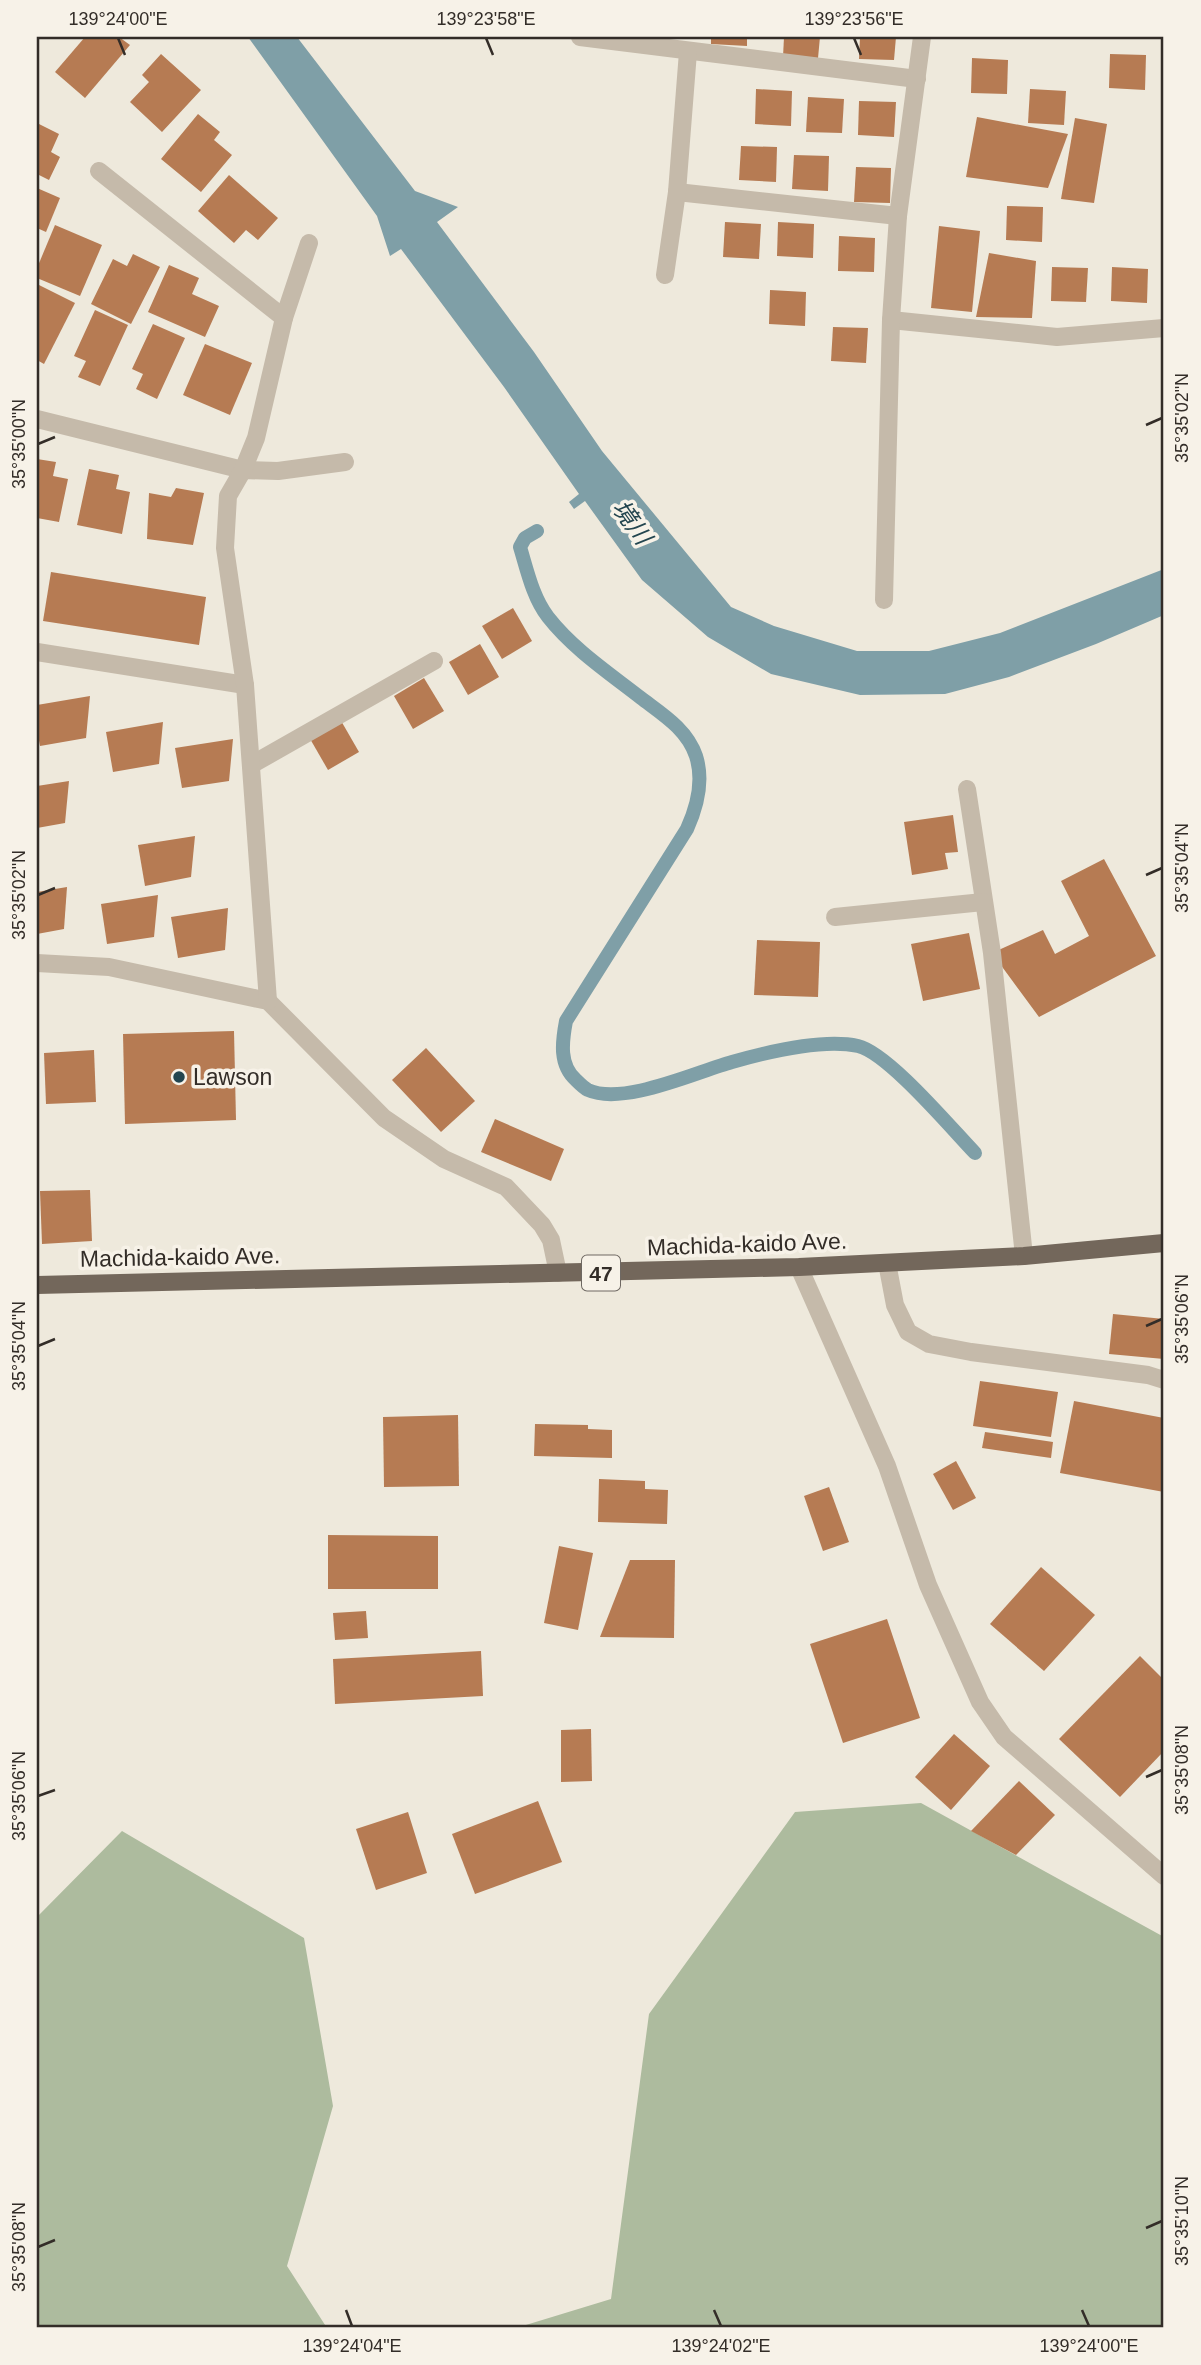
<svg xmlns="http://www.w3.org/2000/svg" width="1201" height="2365" font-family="Arial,'Noto Sans JP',sans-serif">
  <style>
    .green { fill: #adbb9e }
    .water { fill: #7f9fa7 }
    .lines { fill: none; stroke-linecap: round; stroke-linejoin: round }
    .stream { stroke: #7f9fa7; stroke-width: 14 }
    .building { fill: #b67b53 }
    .minor { stroke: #c5baaa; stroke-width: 18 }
    .major { stroke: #73675b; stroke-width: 18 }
    .ticks { fill: none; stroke: #332d28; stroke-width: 2.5 }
    .poi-dot { fill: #23454f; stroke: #f7f2e8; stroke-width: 2.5 }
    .labels { text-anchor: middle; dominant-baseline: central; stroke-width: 7; stroke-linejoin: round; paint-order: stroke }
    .shield { fill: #f7f2e8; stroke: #6e6862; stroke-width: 2 }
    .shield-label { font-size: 21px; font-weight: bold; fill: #332d28 }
    .poi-label { font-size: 23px; fill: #332d28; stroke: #f7f2e8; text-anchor: start }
    .street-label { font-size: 23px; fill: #332d28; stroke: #f7f2e8 }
    .water-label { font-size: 24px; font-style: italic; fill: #23454f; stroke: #f7f2e8 }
    .neatline { fill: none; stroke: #332d28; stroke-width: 2.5 }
    .ticks-label { font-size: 18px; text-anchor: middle; fill: #332d28 }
  </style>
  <rect width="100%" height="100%" fill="#eee9dc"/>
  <g class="green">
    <path d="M921,1803L1164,1937V2328H516L611,2299L649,2014L795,1812Z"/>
    <path d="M122,1831L304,1938L333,2106L287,2266L327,2328H37V1917Z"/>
  </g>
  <path class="water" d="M248,37H297L415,191L458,207L437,222L534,352L602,451L731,607L774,626L857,651H929L1000,633L1164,569V615L1096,644L1009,677L945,694L860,695L771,674L708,637L642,580L585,501L574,509L569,502L579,494L504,387L401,249L390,256L377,216Z"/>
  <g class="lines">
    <path class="stream" d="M537,531L525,538L520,547C527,570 533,598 548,617C573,649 609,673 641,698C662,714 687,729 696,756C704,781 697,807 687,829L566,1021C562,1042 559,1065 576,1080C580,1084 584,1088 588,1090C623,1106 696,1072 732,1062C767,1052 822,1038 858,1046C888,1053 951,1128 975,1153"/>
  </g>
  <g class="building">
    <path d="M85,37H119L130,45L85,98L55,72Z"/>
    <path d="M711,37H747V46L711,44Z"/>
    <path d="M784,37H820L818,58L783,57Z"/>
    <path d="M860,37H896L894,60L859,59Z"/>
    <path d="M161,54L201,90L162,132L130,102L149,82L142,75Z"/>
    <path d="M1110,54L1146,55L1145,90L1109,88Z"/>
    <path d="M972,58L1008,60L1007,94L971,93Z"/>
    <path d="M756,89L792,91L791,126L755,124Z"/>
    <path d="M1030,89L1066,91L1064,125L1028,123Z"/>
    <path d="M808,97L844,99L842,133L806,132Z"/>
    <path d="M859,101L896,102L894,137L858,135Z"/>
    <path d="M198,114L220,132L214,140L232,155L201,192L161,159Z"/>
    <path d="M977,117L1068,134L1048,188L966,177Z"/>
    <path d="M1075,118L1107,124L1094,203L1061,199Z"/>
    <path d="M37,123L59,134L51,152L60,157L49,180L37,174Z"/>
    <path d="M741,146L777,147L776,182L739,180Z"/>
    <path d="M794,155L829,156L828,191L792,189Z"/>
    <path d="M856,167L891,168L890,203L854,202Z"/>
    <path d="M229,175L278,218L258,240L246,230L234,243L198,211Z"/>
    <path d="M37,188L60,198L46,232L37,228Z"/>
    <path d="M1007,206L1043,207L1042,242L1006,240Z"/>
    <path d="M725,222L761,224L759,259L723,257Z"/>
    <path d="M778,222L814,224L813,258L777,256Z"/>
    <path d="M55,225L102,245L80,296L37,278V268Z"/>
    <path d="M939,226L980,231L972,312L931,308Z"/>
    <path d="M839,236L875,238L874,272L838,271Z"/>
    <path d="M989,253L1036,261L1032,318L976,317Z"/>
    <path d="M133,254L160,267L131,324L91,304L113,259L127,266Z"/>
    <path d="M169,265L199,278L192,294L219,306L205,337L148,312Z"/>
    <path d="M1052,267L1088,268L1086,302L1051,301Z"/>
    <path d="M1112,267L1148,269L1147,303L1111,301Z"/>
    <path d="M39,285L75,303L44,364L37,360V290Z"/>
    <path d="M770,290L806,292L805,326L769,324Z"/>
    <path d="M95,310L128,325L100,386L78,377L86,361L74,356Z"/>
    <path d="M153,324L185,338L157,399L136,389L143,374L132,369Z"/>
    <path d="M833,327L868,328L866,363L831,361Z"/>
    <path d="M205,344L252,363L230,415L183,395Z"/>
    <path d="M37,459L56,462L53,476L68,479L59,522L37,518Z"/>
    <path d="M89,469L119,475L116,489L130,492L122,534L77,525Z"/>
    <path d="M176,488L204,493L193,545L147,539L149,493L171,497Z"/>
    <path d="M51,572L206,597L199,645L43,621Z"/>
    <path d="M513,608L532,641L502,659L482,626Z"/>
    <path d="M480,644L499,677L468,695L449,662Z"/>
    <path d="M424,678L444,711L413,729L394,696Z"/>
    <path d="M90,696L86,738L40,746L37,730V705Z"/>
    <path d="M340,719L359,752L328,770L309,737Z"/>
    <path d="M163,722L159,764L113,772L106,732Z"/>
    <path d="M233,739L229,781L182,788L175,748Z"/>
    <path d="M69,781L65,823L37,828V786Z"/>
    <path d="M953,815L958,852L945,853L948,869L912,875L904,822Z"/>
    <path d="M195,836L191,877L145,886L138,845Z"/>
    <path d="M1104,859L1156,956L1039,1017L992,953L1043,930L1055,954L1089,936L1061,881Z"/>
    <path d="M67,887L64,929L37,934V892Z"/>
    <path d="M158,895L154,937L107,944L101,904Z"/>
    <path d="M228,908L225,950L178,958L171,917Z"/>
    <path d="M969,933L980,989L923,1001L911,944Z"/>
    <path d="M757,940L820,942L818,997L754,995Z"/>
    <path d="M234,1031L236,1120L125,1124L123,1034Z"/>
    <path d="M426,1048L475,1101L441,1132L392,1080Z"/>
    <path d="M94,1050L96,1102L46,1104L44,1053Z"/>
    <path d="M495,1119L564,1149L551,1181L481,1152Z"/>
    <path d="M90,1190L92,1241L42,1244L40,1191Z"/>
    <path d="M1113,1314L1164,1319V1359L1109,1354Z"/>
    <path d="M980,1381L1058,1392L1051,1437L973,1426Z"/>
    <path d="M1074,1401L1164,1418V1492L1060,1473Z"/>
    <path d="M458,1415L459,1486L384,1487L383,1417Z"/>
    <path d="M535,1424L588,1425V1429L612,1430V1458L534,1456Z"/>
    <path d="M985,1432L1053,1442L1051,1458L982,1448Z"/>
    <path d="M956,1461L976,1498L953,1510L933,1474Z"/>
    <path d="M599,1479L645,1481V1489L668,1490L667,1524L598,1522Z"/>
    <path d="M829,1487L849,1542L823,1551L804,1496Z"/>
    <path d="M328,1535L438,1536V1589H328Z"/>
    <path d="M559,1546L593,1553L578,1630L544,1623Z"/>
    <path d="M630,1560H675L674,1638L600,1637Z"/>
    <path d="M1041,1567L1095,1615L1044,1671L990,1624Z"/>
    <path d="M366,1611L368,1638L335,1640L333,1613Z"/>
    <path d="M887,1619L920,1718L843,1743L810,1644Z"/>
    <path d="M481,1651L483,1696L335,1704L333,1659Z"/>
    <path d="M1140,1656L1164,1680V1751L1120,1797L1059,1739Z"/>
    <path d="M591,1729L592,1781L561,1782V1730Z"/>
    <path d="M954,1734L990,1766L951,1810L915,1777Z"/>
    <path d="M1019,1781L1055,1815L1016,1855L971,1831Z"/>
    <path d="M538,1801L562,1862L475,1894L452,1834Z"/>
    <path d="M408,1812L427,1873L376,1890L356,1829Z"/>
  </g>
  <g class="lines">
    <g class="minor">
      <path d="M580,37L917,79"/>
      <path d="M99,171L284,318"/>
      <path d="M677,192L898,216"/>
      <path d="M665,275L677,192L688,52"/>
      <path d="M891,320L1057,337L1164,328"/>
      <path d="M37,419L243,470L278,471L345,462"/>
      <path d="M884,600L891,320L898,216L922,37"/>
      <path d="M37,652L245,685"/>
      <path d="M251,765L434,661"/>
      <path d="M967,789L992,953L1024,1256"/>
      <path d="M835,917L983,902"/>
      <path d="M37,963L109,967L268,1001L384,1118L444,1159L506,1187L542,1225L551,1240L558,1273"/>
      <path d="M268,1001L245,685L225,548L228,496L243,470L256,438L284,318L309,243"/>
      <path d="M887,1263L895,1305L908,1332L929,1344L971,1352L1148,1375L1164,1380"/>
      <path d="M799,1267L887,1466L928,1585L980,1702L1004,1737L1164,1876"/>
    </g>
    <path class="major" d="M37,1285L799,1267L1024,1256L1164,1243"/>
  </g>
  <path class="ticks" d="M118,38L125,55M486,38L493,55M854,38L861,55M1146,425L1162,418M38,444L55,437M1146,875L1162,868M38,895L55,888M1146,1326L1162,1319M38,1346L55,1339M1146,1777L1162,1770M38,1796L55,1790M1146,2228L1162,2221M38,2247L55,2240M346,2310L352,2326M714,2310L721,2326M1082,2310L1089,2326"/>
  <circle class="poi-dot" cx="179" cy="1077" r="7"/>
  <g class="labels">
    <rect class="shield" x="582" y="1255.5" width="38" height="35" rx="5"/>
    <g class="shield-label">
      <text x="601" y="1273">47</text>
    </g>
    <g class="poi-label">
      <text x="193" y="1077">Lawson</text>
    </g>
    <g class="street-label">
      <text transform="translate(747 1244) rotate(-2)">Machida-kaido Ave.</text>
      <text transform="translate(180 1257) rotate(-1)">Machida-kaido Ave.</text>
    </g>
    <g class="water-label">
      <text transform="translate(632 522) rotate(54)">境川</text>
    </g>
  </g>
  <rect width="1201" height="2365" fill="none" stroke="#f7f2e8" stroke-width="77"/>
  <rect x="38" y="38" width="1124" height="2288" class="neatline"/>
  <g class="ticks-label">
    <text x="118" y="25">139°24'00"E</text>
    <text x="486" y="25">139°23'58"E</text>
    <text x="854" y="25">139°23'56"E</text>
    <text transform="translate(1182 418) rotate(-90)" y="6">35°35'02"N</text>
    <text transform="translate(19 444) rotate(-90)" y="6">35°35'00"N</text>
    <text transform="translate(1182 868) rotate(-90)" y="6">35°35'04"N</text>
    <text transform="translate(19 895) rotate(-90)" y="6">35°35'02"N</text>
    <text transform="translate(1182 1319) rotate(-90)" y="6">35°35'06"N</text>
    <text transform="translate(19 1346) rotate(-90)" y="6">35°35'04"N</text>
    <text transform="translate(1182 1770) rotate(-90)" y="6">35°35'08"N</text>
    <text transform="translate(19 1796) rotate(-90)" y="6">35°35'06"N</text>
    <text transform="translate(1182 2221) rotate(-90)" y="6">35°35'10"N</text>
    <text transform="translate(19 2247) rotate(-90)" y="6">35°35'08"N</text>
    <text x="352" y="2352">139°24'04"E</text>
    <text x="721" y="2352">139°24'02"E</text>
    <text x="1089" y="2352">139°24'00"E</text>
  </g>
</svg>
